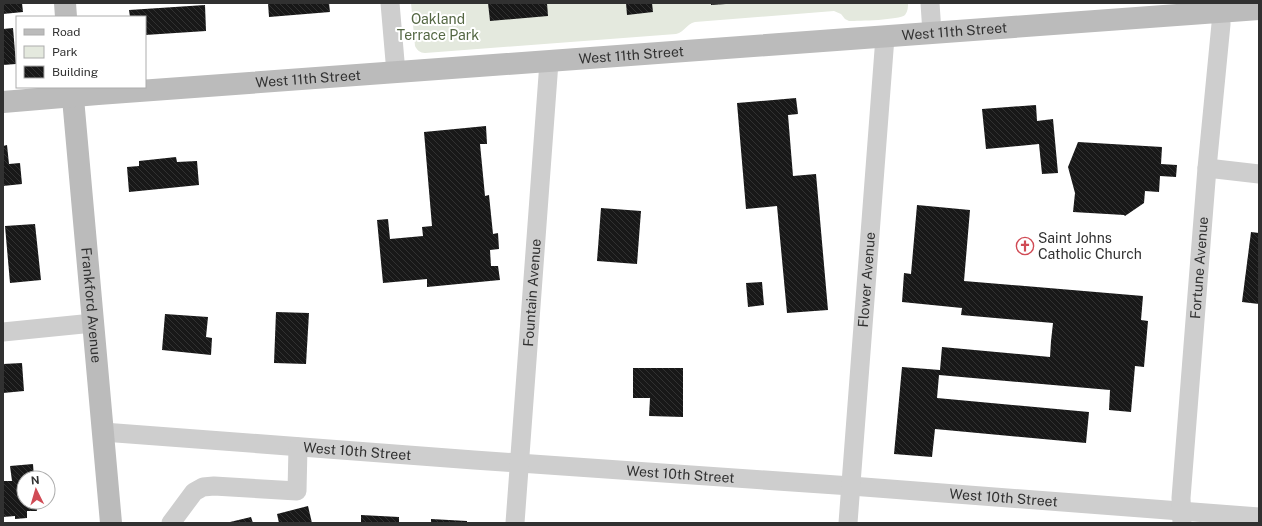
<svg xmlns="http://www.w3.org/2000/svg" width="1262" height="526" font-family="'Public Sans',sans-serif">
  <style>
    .green { fill: #e4e9de }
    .building { fill: url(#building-back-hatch) }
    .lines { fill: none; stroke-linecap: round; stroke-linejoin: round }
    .minor { stroke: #cecece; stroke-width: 19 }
    .secondary { stroke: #bbb; stroke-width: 22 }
    .labels { text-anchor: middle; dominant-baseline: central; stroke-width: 4; stroke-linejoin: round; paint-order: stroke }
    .park-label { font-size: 14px; fill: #546743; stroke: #fff }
    .street-label { font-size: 14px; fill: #313131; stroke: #fff }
    .poi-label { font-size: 14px; fill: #313131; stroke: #fff; text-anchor: start }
  </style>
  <defs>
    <pattern id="building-back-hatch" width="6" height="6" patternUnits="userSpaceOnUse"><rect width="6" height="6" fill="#181818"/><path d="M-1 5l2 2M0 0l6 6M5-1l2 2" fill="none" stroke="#313131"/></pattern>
  </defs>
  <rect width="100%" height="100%" fill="#fff"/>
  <path class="green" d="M411,3H908C908,7 908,11 905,15C899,20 859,21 849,21L845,19L841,14L834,11L695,22C686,24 685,32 676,34L425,53C420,53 417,50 415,46Z"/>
  <g class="building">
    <path d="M3,3H22L23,12L3,14Z"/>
    <path d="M268,3H329L330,12L269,17Z"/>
    <path d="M488,3H547L548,16L490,21Z"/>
    <path d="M626,3H652L653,12L627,15Z"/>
    <path d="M711,3H726V4L711,5Z"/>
    <path d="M205,5L206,31L145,35V17H130L129,10Z"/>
    <path d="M13,28L16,64L3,65V29Z"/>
    <path d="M796,98L798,114L788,115L793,176L816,174L828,310L787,313L777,206L746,209L737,103Z"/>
    <path d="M1036,105L1037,121L1053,119L1058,173L1042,174L1039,144L986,149L982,109Z"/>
    <path d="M486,126L487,144H480L485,196L489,195L493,234L498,233L499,249L490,250L491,266H498L500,280L427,287V279L383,283L377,220L388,219L390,239L423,236L422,227L432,226L424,132Z"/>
    <path d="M1078,142L1162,147L1161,164L1177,165L1176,177L1160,176L1159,192L1145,191L1144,203L1125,216L1124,215L1073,212L1075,193L1068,167Z"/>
    <path d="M7,145L9,164L20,163L22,184L3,186V146Z"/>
    <path d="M176,157L177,162L197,161L199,185L129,192L127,167L139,166V161Z"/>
    <path d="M917,205L970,210L964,281L1143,296L1141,320L1148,321L1144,367L1135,366L1131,412L1109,410L1110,390L939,375L937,398L1089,412L1086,443L935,429L932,457L894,454L902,367L940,370L942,347L1050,357L1051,341L1053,323L961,315L962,308L902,302L904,273L911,274Z"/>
    <path d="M601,208L641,211L637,264L597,261Z"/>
    <path d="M35,224L41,280L10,283L5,226Z"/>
    <path d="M1251,232L1259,233V304L1242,302Z"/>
    <path d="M762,282L764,305L748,307L746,283Z"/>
    <path d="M276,312L309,313L306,364L274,363Z"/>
    <path d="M165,314L208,317L206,337L212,338L211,355L162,350Z"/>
    <path d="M22,363L24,391L3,393V364Z"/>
    <path d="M633,368H683V417L649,416L650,398H633Z"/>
    <path d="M33,464L34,478H24V502H36L37,511H27V518L15,519V516L3,517V481H12L10,466Z"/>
    <path d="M308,506L312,523H279L277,514Z"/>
    <path d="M361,515L399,517V523H361Z"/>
    <path d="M251,517L253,523H230V522Z"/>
    <path d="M431,519L467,521V523H431Z"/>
  </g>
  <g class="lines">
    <g class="minor">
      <path d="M390,3L396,73"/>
      <path d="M930,3L932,33"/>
      <path d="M1207,168L1259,174"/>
      <path d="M3,332L93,323"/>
      <path id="s1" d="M103,432L474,460L851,486L1259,517"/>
      <path d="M171,523L194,492L203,487L214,486L297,491L298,447"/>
      <path id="s2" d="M515,523L549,62"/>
      <path id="s3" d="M848,523L885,37"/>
      <path id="s4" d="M1182,523L1181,498L1207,168L1221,24L1220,12"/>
    </g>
    <g class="secondary">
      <path d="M65,3L66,17"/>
      <path id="s5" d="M72,87L111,523"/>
      <path id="s6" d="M3,102L98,94L1259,9"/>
    </g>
  </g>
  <defs>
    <symbol id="church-ring" viewBox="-11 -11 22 22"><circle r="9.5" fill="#fff" stroke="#d04b55" stroke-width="1.5"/><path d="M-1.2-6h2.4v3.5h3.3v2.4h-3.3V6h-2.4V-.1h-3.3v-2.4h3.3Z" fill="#d04b55"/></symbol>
  </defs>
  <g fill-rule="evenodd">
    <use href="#church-ring" x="1015" y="236" width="20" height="20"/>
  </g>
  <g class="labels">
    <g class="park-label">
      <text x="438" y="19">Oakland<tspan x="438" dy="16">Terrace Park</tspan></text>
    </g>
    <g class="street-label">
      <text stroke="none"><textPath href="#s6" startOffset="954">West 11th Street</textPath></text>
      <text stroke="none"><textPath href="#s6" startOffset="630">West 11th Street</textPath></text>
      <text stroke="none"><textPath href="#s6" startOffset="306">West 11th Street</textPath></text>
      <text stroke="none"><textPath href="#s4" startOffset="256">Fortune Avenue</textPath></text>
      <text stroke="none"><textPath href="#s3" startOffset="244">Flower Avenue</textPath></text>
      <text stroke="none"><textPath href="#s2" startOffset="231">Fountain Avenue</textPath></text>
      <text stroke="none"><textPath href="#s5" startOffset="219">Frankford Avenue</textPath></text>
      <text stroke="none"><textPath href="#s1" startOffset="255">West 10th Street</textPath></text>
      <text stroke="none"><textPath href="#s1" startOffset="579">West 10th Street</textPath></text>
      <text stroke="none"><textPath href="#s1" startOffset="903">West 10th Street</textPath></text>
    </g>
    <g class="poi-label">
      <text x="1038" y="238">Saint Johns<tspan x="1038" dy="16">Catholic Church</tspan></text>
    </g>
  </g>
  <rect width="1262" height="526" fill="none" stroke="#313131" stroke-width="8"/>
  <rect x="16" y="16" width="130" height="72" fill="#ffffff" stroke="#adadad"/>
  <rect x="24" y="29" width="20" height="6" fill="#bbbbbb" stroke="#adadad"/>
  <text x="52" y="36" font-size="12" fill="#313131">Road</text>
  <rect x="24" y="46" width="20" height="12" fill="#e4e9de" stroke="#adadad"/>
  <text x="52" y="56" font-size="12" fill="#313131">Park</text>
  <rect x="24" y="66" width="20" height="12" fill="url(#building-back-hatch)" stroke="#adadad"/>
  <text x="52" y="76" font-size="12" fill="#313131">Building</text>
  <g transform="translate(36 490) rotate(355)"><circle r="19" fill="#ffffff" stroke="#adadad"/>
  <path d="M0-3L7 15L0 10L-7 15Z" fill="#d04b55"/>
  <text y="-6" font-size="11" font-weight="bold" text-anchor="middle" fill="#313131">N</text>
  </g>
</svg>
